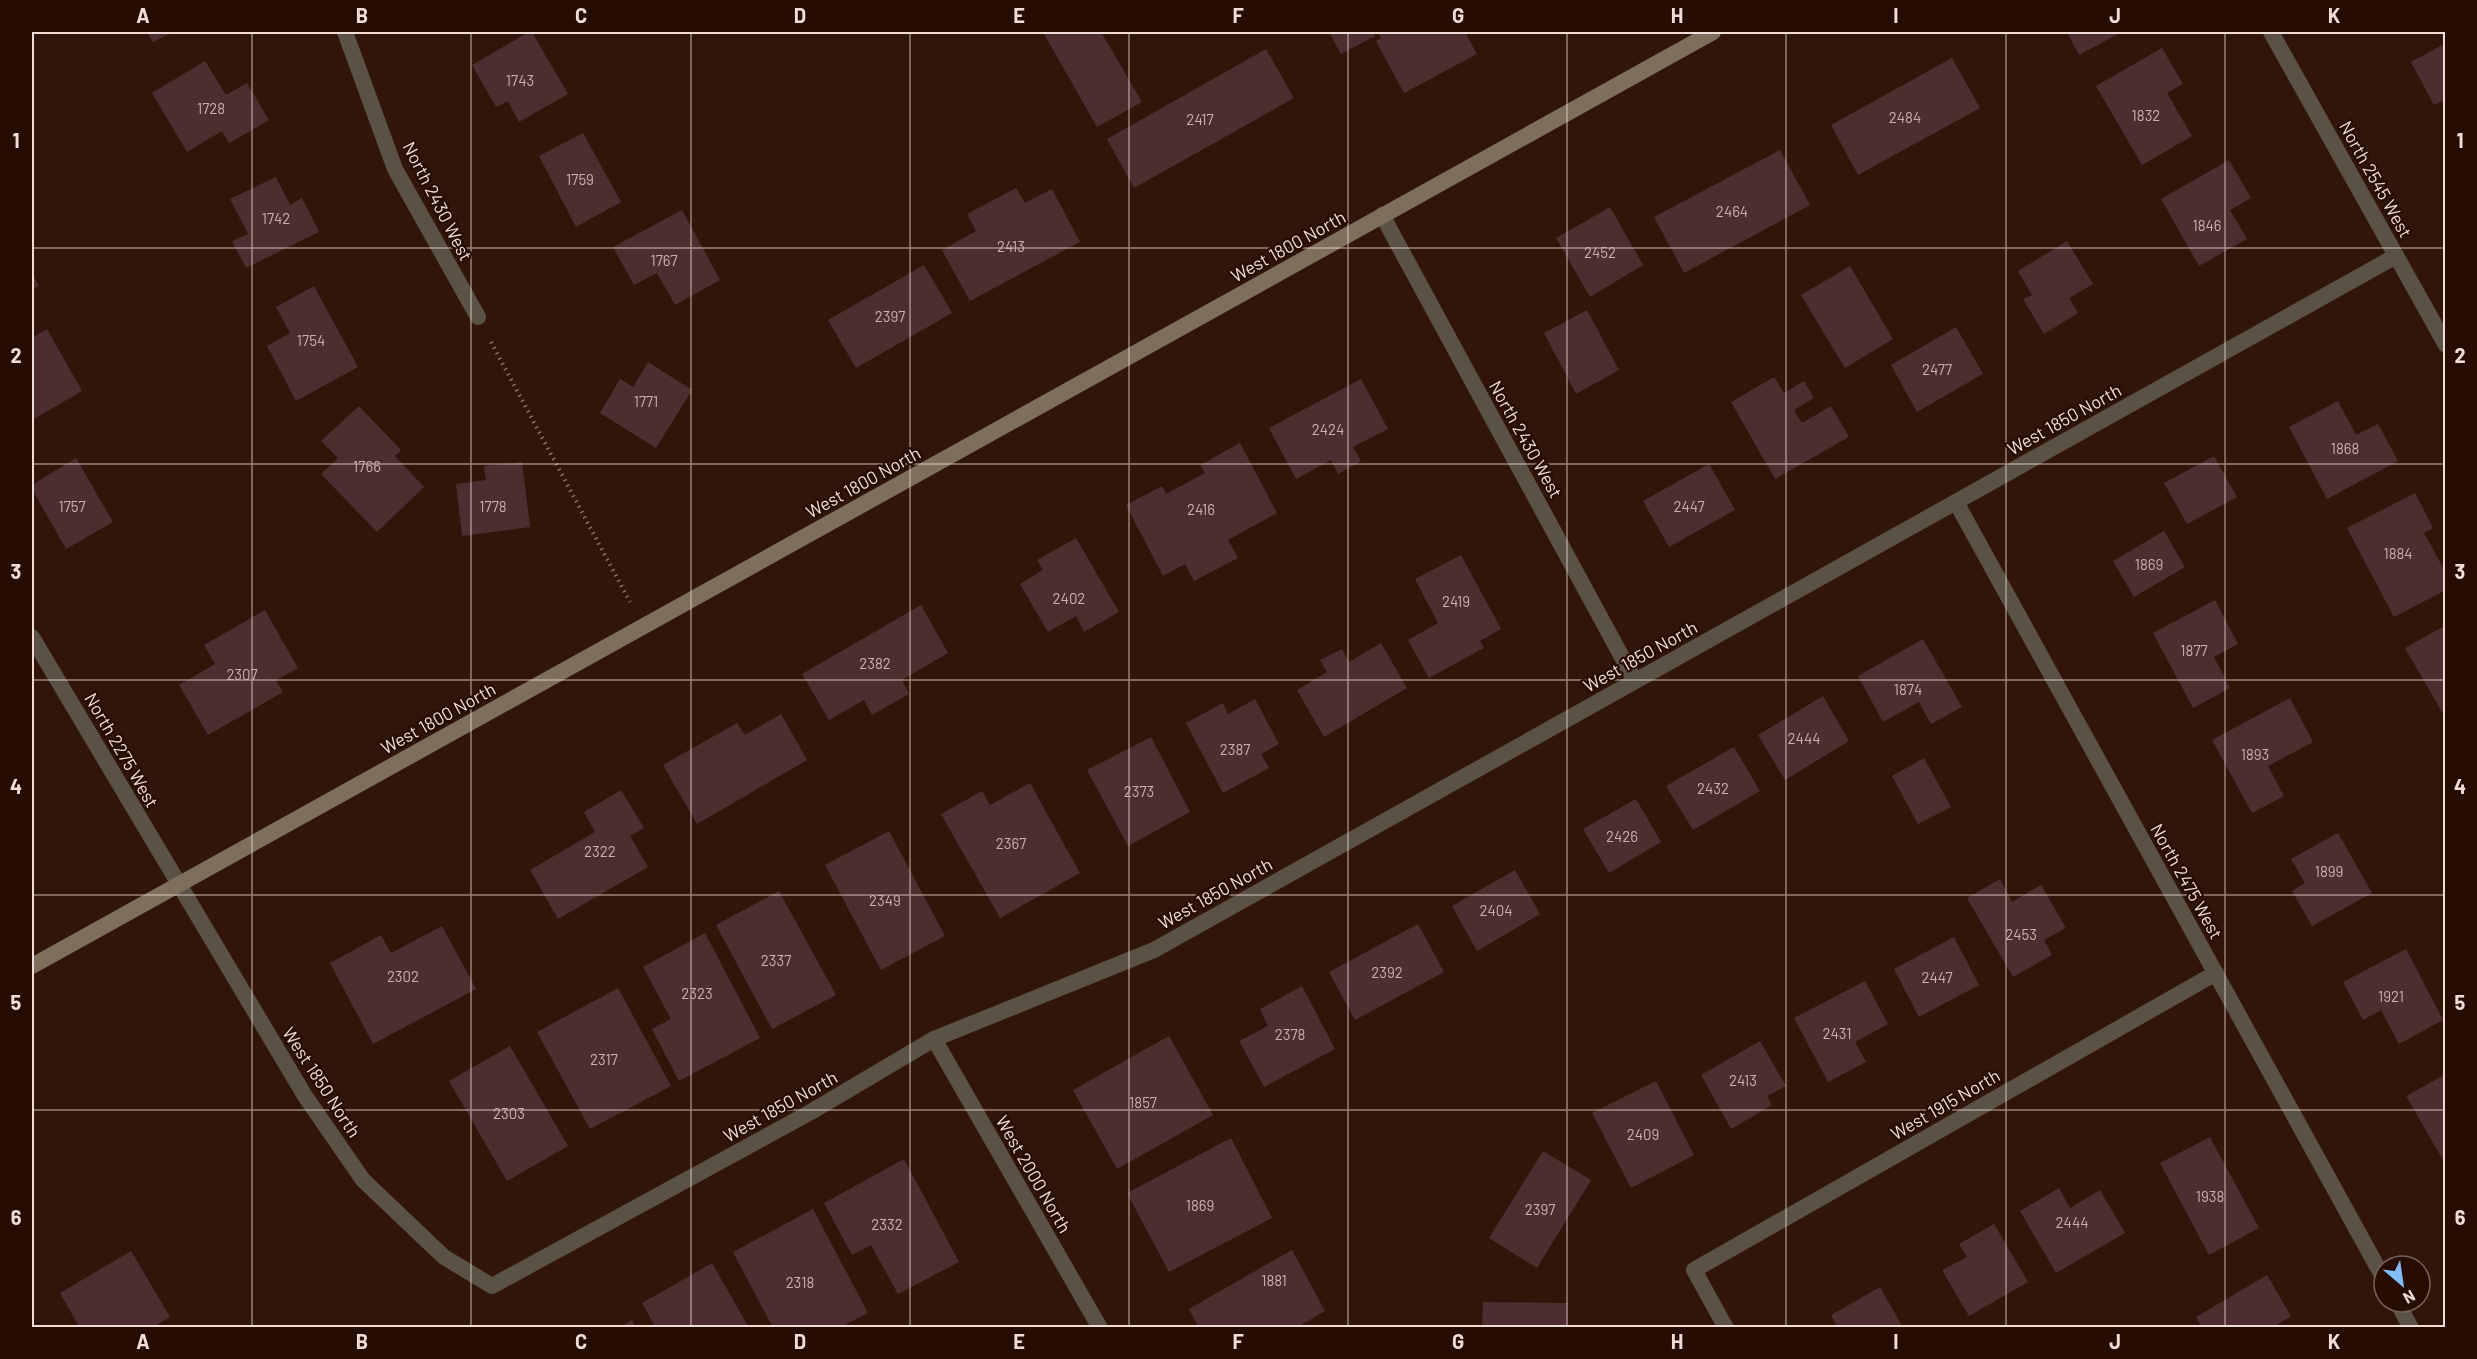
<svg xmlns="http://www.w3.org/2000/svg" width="2477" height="1359" font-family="Barlow,sans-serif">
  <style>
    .building { fill: #4e2d31 }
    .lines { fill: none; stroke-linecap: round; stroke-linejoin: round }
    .path { stroke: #897067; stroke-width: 4; stroke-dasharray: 1.5 4.5; stroke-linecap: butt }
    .minor { stroke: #5b5246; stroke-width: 16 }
    .secondary { stroke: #7e6f5d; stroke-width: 16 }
    .grid { fill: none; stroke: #f1ddd6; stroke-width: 1.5; stroke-opacity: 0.55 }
    .labels { text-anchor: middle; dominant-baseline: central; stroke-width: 4.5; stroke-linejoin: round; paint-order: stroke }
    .number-label { font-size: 15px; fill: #c8b1ad }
    .street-label { font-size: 18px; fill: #f1ddd6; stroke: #260c03 }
    .neatline { fill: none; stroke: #f1ddd6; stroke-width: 2 }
    .grid-label { font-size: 20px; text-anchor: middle; font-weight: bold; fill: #f1ddd6 }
  </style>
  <rect width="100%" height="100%" fill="#31150a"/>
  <g class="building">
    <path d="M147,32H173L153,42Z"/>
    <path d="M529,32H532L568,94L519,122L508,101L496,107L472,65Z"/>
    <path d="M1043,32H1101L1142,102L1097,127Z"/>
    <path d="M1329,32H1373L1375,36L1341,54Z"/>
    <path d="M1378,32H1465L1477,54L1404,93L1376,41L1381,38Z"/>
    <path d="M2067,32H2122L2079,55Z"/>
    <path d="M2446,43V99L2434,105L2411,62Z"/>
    <path d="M2162,48L2183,84L2167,93L2192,136L2142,165L2096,86Z"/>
    <path d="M1266,49L1294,98L1134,188L1107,139Z"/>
    <path d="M1952,58L1980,108L1858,175L1831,125Z"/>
    <path d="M205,61L226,95L247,83L269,120L229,143L222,131L187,152L152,93Z"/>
    <path d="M583,133L621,202L576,227L539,156Z"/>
    <path d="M1780,150L1810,205L1684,273L1654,217Z"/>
    <path d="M2229,160L2251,198L2230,210L2247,239L2199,266L2161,199Z"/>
    <path d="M276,177L290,205L302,198L319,232L246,268L232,241L248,234L230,199Z"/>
    <path d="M1016,188L1025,203L1052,189L1080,242L970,301L942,250L976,231L967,214Z"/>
    <path d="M1610,207L1643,265L1590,297L1556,238Z"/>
    <path d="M682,210L720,280L675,305L657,273L634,285L613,247Z"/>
    <path d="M2067,241L2093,284L2069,298L2078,313L2044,334L2023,299L2032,295L2018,271Z"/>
    <path d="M924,265L952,313L856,368L828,320Z"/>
    <path d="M1850,266L1893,339L1845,368L1801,295Z"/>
    <path d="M32,273L39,286L32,290Z"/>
    <path d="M314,286L358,367L296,401L267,346L290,333L276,307Z"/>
    <path d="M1587,310L1619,370L1576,394L1544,333Z"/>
    <path d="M1956,327L1983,374L1917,412L1891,365Z"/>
    <path d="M47,329L82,391L32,420V338Z"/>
    <path d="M648,362L692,390L656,448L600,413L620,379L633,387Z"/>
    <path d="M1774,377L1784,393L1804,381L1814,398L1794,410L1802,423L1831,406L1849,437L1775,479L1731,402Z"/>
    <path d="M1361,379L1388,429L1353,447L1361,461L1338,474L1331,460L1296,479L1269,428Z"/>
    <path d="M2338,401L2356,435L2378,424L2398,461L2327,499L2289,427Z"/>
    <path d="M359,406L401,450L395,456L424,487L377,532L321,474L338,458L321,441Z"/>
    <path d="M1240,443L1277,513L1228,540L1238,558L1194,581L1185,564L1163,576L1126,505L1162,486L1166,494L1205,473L1200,465Z"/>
    <path d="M2214,456L2237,497L2187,524L2164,483Z"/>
    <path d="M76,458L113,522L66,549L32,489V485Z"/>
    <path d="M522,462L530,527L462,536L456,484L486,480L484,466Z"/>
    <path d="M1709,464L1735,510L1669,547L1643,501Z"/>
    <path d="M2415,493L2433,528L2424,533L2446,573V590L2394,617L2347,528Z"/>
    <path d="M2164,531L2185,567L2134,597L2113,561Z"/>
    <path d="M1076,538L1119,612L1084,632L1076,616L1048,632L1020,584L1043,570L1037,560Z"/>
    <path d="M1461,555L1501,629L1480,641L1484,648L1429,678L1408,640L1438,623L1415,579Z"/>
    <path d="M2215,600L2238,644L2214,657L2230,688L2193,708L2153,633Z"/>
    <path d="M921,605L948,653L902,680L909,694L872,715L864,700L829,720L802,674Z"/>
    <path d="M265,610L298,668L276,680L283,692L208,735L179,685L215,664L204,645Z"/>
    <path d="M2446,625V719L2405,648Z"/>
    <path d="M1923,639L1962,707L1931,724L1919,702L1883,722L1858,676Z"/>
    <path d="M1381,643L1407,688L1324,737L1297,690L1327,672L1320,660L1342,649L1349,662Z"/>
    <path d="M1823,696L1849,741L1785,780L1758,735Z"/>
    <path d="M2290,698L2313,742L2268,766L2284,796L2252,813L2212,740Z"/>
    <path d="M1255,699L1279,744L1261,754L1269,768L1223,793L1186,723L1223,703L1228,714Z"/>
    <path d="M781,714L807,760L697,824L663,765L737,723L745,735Z"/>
    <path d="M1151,737L1190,812L1128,846L1087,770Z"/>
    <path d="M1734,747L1760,791L1693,830L1666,786Z"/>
    <path d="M1924,758L1951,807L1918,824L1892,776Z"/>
    <path d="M1030,783L1080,873L1000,918L941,814L982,791L990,805Z"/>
    <path d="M621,790L644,828L630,836L648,867L558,919L530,870L595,832L584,812Z"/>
    <path d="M1636,799L1661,842L1609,873L1583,829Z"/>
    <path d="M889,831L945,936L881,970L825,865Z"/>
    <path d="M2338,833L2372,893L2312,926L2292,891L2305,883L2291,859Z"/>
    <path d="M1515,870L1540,914L1477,951L1452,906Z"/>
    <path d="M2000,879L2012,902L2041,885L2066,928L2044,940L2052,955L2013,977L1967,898Z"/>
    <path d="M779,891L836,995L772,1029L716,925Z"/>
    <path d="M1418,924L1444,972L1355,1020L1329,972Z"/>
    <path d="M442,926L476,989L373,1044L330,963L381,935L391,953Z"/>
    <path d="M705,933L760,1038L679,1081L652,1029L671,1019L643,967Z"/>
    <path d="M1954,937L1979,985L1919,1017L1894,969Z"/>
    <path d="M2406,949L2443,1020L2399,1044L2381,1010L2363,1020L2343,982Z"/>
    <path d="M1865,981L1888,1024L1855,1042L1866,1062L1828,1082L1794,1018Z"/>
    <path d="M1302,986L1335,1049L1264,1087L1239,1041L1268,1026L1260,1009Z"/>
    <path d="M618,988L671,1086L590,1129L537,1032Z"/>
    <path d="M1169,1036L1213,1115L1117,1169L1073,1090Z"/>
    <path d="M1760,1041L1786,1086L1767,1096L1772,1105L1731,1129L1701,1075Z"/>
    <path d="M510,1046L568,1146L507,1181L449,1081Z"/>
    <path d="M2446,1074V1165L2406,1096Z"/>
    <path d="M1656,1081L1694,1155L1631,1188L1592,1113Z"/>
    <path d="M2210,1137L2259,1228L2209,1255L2160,1163Z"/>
    <path d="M1231,1138L1272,1218L1169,1272L1127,1193Z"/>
    <path d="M1543,1151L1591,1180L1537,1268L1489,1238Z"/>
    <path d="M904,1159L959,1262L898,1294L871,1245L852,1255L824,1203Z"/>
    <path d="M2059,1188L2070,1208L2100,1190L2125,1233L2056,1273L2020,1211Z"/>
    <path d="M813,1209L868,1313L839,1328H773L733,1252Z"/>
    <path d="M1994,1224L2028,1282L1969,1316L1942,1270L1967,1257L1959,1244Z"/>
    <path d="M1292,1250L1325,1311L1296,1328H1199L1189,1309Z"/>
    <path d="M131,1251L170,1317L151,1328H80L60,1293Z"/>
    <path d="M712,1263L749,1328H656L642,1303Z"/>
    <path d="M2267,1275L2291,1316L2275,1326L2276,1328H2202L2196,1317Z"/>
    <path d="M1880,1287L1903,1328H1838L1831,1315Z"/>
    <path d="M1483,1302L1568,1303L1567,1328H1482Z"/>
    <path d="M632,1320L636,1328H619Z"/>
  </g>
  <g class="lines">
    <path class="path" d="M491,342L630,602"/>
    <g class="minor">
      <path d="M345,32L395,169L478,317"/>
      <path d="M2271,32L2446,345"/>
      <path d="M1382,215L1635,681"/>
      <path d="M1956,502L2384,1279"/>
      <path d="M32,637L305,1096L363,1180L444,1257L492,1286L809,1113L934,1039L1154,950L2396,256"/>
      <path d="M934,1039L1100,1328"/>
      <path d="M2397,1302L2411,1328"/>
      <path d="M1726,1328L1694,1270L2216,973"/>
    </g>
    <path class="secondary" d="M32,966L1713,32"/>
  </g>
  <path class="grid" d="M252,32V1328M471,32V1328M691,32V1328M910,32V1328M1129,32V1328M1348,32V1328M1567,32V1328M1786,32V1328M2006,32V1328M2225,32V1328M32,248H2446M32,464H2446M32,680H2446M32,895H2446M32,1110H2446"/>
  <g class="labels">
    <g class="number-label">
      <text x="520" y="80">1743</text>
      <text x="211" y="108">1728</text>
      <text x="2146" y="115">1832</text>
      <text x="1905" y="117">2484</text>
      <text x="1200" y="119">2417</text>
      <text x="580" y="179">1759</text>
      <text x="1732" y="211">2464</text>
      <text x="276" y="218">1742</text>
      <text x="2207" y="225">1846</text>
      <text x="1011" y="246">2413</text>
      <text x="1600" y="252">2452</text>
      <text x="664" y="260">1767</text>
      <text x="890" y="316">2397</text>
      <text x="311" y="340">1754</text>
      <text x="1937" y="369">2477</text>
      <text x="646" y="401">1771</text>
      <text x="1328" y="429">2424</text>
      <text x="2345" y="448">1868</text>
      <text x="367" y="466">1766</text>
      <text x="72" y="506">1757</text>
      <text x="493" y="506">1778</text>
      <text x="1689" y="506">2447</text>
      <text x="1201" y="509">2416</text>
      <text x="2398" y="553">1884</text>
      <text x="2149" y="564">1869</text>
      <text x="1069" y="598">2402</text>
      <text x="1456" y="601">2419</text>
      <text x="2194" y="650">1877</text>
      <text x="875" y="663">2382</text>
      <text x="242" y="674">2307</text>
      <text x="1908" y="689">1874</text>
      <text x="1804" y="738">2444</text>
      <text x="1235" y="749">2387</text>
      <text x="2255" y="754">1893</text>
      <text x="1713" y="788">2432</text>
      <text x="1139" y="791">2373</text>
      <text x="1622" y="836">2426</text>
      <text x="1011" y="843">2367</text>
      <text x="600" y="851">2322</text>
      <text x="2329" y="871">1899</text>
      <text x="885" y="900">2349</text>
      <text x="1496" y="910">2404</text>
      <text x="2021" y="934">2453</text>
      <text x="776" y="960">2337</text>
      <text x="1387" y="972">2392</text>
      <text x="403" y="976">2302</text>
      <text x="1937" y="977">2447</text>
      <text x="697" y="993">2323</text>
      <text x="2391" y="996">1921</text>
      <text x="1837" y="1033">2431</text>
      <text x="1290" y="1034">2378</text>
      <text x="604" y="1059">2317</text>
      <text x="1743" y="1080">2413</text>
      <text x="1143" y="1102">1857</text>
      <text x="509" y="1113">2303</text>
      <text x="1643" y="1134">2409</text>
      <text x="2210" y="1196">1938</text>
      <text x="1200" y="1205">1869</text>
      <text x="1540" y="1209">2397</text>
      <text x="2072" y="1222">2444</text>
      <text x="887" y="1224">2332</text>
      <text x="1274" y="1280">1881</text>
      <text x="800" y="1282">2318</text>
    </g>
    <g class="street-label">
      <text transform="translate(2376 179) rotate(61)">North 2545 West</text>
      <text transform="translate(438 201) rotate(63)">North 2430 West</text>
      <text transform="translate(1288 246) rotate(-29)">West 1800 North</text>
      <text transform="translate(2064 419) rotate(-29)">West 1850 North</text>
      <text transform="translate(1526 439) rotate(61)">North 2430 West</text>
      <text transform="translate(863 482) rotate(-29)">West 1800 North</text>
      <text transform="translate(1640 656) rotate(-29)">West 1850 North</text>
      <text transform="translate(438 718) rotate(-29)">West 1800 North</text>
      <text transform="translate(122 750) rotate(60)">North 2275 West</text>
      <text transform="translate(2187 881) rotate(61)">North 2475 West</text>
      <text transform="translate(1215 893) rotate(-29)">West 1850 North</text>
      <text transform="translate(322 1082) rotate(57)">West 1850 North</text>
      <text transform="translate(1945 1104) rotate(-30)">West 1915 North</text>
      <text transform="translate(780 1106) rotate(-29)">West 1850 North</text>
      <text transform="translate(1034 1174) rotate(60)">West 2000 North</text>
    </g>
  </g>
  <rect width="2477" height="1359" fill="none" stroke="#260c03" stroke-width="66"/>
  <g transform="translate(2402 1284) rotate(151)"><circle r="28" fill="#260c03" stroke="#776057" stroke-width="1.5"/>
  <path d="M0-4.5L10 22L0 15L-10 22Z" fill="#83bcfb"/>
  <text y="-9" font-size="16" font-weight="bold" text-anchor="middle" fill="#f1ddd6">N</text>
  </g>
  <rect x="33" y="33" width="2411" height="1293" class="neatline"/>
  <g class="grid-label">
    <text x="143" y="23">A</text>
    <text x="362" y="23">B</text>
    <text x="581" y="23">C</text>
    <text x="800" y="23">D</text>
    <text x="1019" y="23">E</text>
    <text x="1238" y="23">F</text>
    <text x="1458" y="23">G</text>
    <text x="1677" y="23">H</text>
    <text x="1896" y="23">I</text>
    <text x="2115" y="23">J</text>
    <text x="2334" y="23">K</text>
    <text x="16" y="148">1</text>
    <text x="2460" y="148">1</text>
    <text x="16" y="363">2</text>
    <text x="2460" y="363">2</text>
    <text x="16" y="579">3</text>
    <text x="2460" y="579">3</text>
    <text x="16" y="794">4</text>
    <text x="2460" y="794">4</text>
    <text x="16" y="1010">5</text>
    <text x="2460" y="1010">5</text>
    <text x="16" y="1225">6</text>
    <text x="2460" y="1225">6</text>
    <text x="143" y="1349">A</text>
    <text x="362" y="1349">B</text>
    <text x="581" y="1349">C</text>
    <text x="800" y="1349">D</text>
    <text x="1019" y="1349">E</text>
    <text x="1238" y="1349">F</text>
    <text x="1458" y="1349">G</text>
    <text x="1677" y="1349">H</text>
    <text x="1896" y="1349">I</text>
    <text x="2115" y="1349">J</text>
    <text x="2334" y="1349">K</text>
  </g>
</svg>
